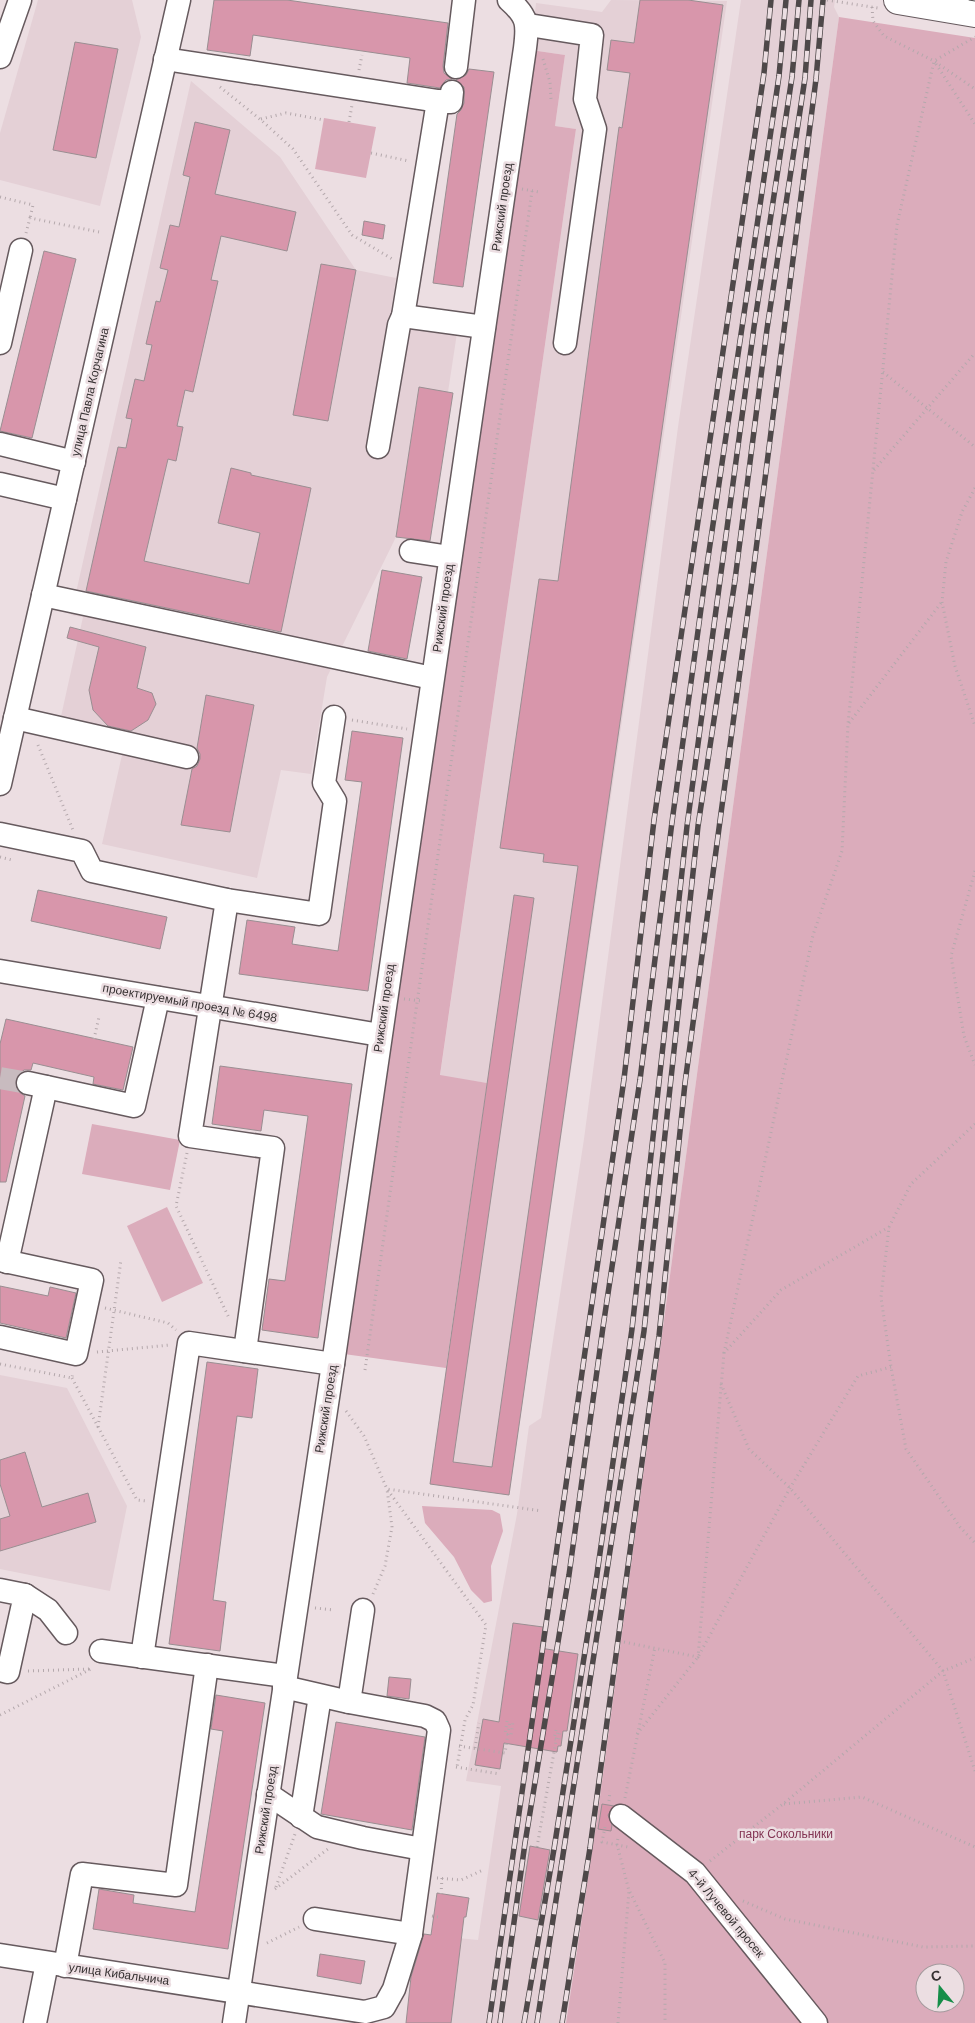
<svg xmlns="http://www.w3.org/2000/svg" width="975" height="2023" font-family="'DM Sans',sans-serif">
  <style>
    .built { fill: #e4d0d6 }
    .green { fill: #dbacbb; fill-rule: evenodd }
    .building { fill: #d896ab; stroke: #9a8e92 }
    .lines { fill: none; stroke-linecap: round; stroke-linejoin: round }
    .minor-tunnel { stroke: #c8bbbf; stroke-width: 22; stroke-dasharray: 22 11; stroke-linecap: butt }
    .minor-casing { stroke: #665a5e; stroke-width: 25 }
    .major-casing { stroke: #665a5e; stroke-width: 30 }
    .path { stroke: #b4a8ac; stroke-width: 3; stroke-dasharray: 1 4; stroke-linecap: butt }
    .minor { stroke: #fff; stroke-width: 22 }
    .major { stroke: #fff; stroke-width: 28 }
    .tram { stroke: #4e4849; stroke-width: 1 }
    .rail-casing { stroke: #4e4849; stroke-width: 5.5 }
    .rail { stroke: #ecdee2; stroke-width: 4; stroke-dasharray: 11; stroke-linecap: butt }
    .labels { text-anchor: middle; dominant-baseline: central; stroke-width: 5; stroke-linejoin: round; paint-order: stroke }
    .street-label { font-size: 12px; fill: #363132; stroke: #ecdee2 }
    .park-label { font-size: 12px; fill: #833453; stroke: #ecdee2 }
  </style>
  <rect width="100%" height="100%" fill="#ecdee2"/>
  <g class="built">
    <path d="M38,0H132L141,37L100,206L0,180V133Z"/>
    <path d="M611,0L727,1L509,1495L430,1484L487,1083L440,1076L576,129L555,126L565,55L531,50L536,3L602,12Z"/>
    <path d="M741,0H835L834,7L839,17L597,1819L566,2023H406L417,1934L478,1940L501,1786L466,1781L517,1514L529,1426L541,1418L584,1139L678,427Z"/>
    <path d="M191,81L280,157L356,270L396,278L389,324L457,333L448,392L419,388L396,537L327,677L311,774L281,770L257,878L102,844L122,755L56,739L83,617L71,615Z"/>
    <path d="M0,1375L67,1388L127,1506L110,1591L0,1569Z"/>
  </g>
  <g class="green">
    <path d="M839,17L975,38V2023H566L597,1819ZM925,1973H955V2003H925Z"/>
    <path d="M531,50L565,55L555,126L576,129L440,1075L487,1083L446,1368L344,1354Z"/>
    <path d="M324,118L376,127L366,178L315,169Z"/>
    <path d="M92,1124L180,1140L170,1190L82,1174Z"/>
    <path d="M167,1207L203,1283L162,1302L127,1226Z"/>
    <path d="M422,1506L492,1510L500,1514L503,1531L491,1566L492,1601L484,1603L471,1590L454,1557L425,1523Z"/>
  </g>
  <g class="building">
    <path d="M214,0H287L448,23L443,66L444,73L452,79L446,80L440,88L407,83L410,58L253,35L250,56L207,50Z"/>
    <path d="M640,0H688L723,5L509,1495L430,1484L514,895L534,898L453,1462L492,1467L578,866L543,862L544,854L500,848L539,579L558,581L619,127L622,128L630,73L607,70L611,40L634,43Z"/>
    <path d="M75,42L118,49L96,158L53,150Z"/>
    <path d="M469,69L494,72L463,287L433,283L457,114L461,110L464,103V87L456,80L466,75Z"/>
    <path d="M195,122L230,130L215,194L296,212L287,251L221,236L211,280L218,281L193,392L185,390L177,426L183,427L176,461L168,459L144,561L249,584L260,533L218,523L231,468L251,473V475L311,488L281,632L86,591L118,447L126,448L132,419L126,418L135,379L144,381L152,345L146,344L156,301L160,302L168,270L160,268L170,225L179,227L190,177L183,175Z"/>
    <path d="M364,221L385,225L383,239L362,235Z"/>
    <path d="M44,251L76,259L32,438L0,431Z"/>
    <path d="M321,264L356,270L328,421L293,415Z"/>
    <path d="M419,387L453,393L430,541L396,537Z"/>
    <path d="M382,570L422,577L407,659L368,651Z"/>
    <path d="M70,627L146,647L137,688L152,693L156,704L148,720L131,731L108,726L93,710L89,690L99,647L67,638Z"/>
    <path d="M206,695L254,705L230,832L181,825L192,769L197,766L200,759V754L197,748Z"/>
    <path d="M352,731L403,738L368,991L239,974L247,920L295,927L292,944L338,951L362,782L345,780Z"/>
    <path d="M38,890L167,917L160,949L31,921Z"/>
    <path d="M6,1019L133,1047L123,1090L93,1084L94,1077L33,1063L31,1070H24L19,1074L15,1080V1087L19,1092L25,1096L6,1182H0V1044Z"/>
    <path d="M220,1066L352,1084L318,1338L262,1330L269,1279L285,1281L308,1116L264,1110L261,1131L212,1124Z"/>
    <path d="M0,1286L48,1296L50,1287L76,1293L66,1338L0,1323Z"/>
    <path d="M207,1362L258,1369L252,1418L237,1416L213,1600L226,1602L220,1651L169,1644Z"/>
    <path d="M25,1452L42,1507L88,1493L96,1522L0,1551V1519L10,1516L0,1484V1460Z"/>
    <path d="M513,1623L543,1627L540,1648L578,1654L567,1731H563L561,1746H558L557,1752L504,1743L500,1769L475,1765L483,1719L499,1722Z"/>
    <path d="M389,1677L411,1679L409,1699L387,1696Z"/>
    <path d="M216,1695L265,1703L228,1949L93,1929L99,1889L134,1895L133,1903L195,1912L223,1731L211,1729Z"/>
    <path d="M336,1722L425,1737L412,1830L321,1814Z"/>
    <path d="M602,1804L614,1806L608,1815L612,1825L611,1831L598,1829Z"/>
    <path d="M530,1846L550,1850L538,1920L519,1916Z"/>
    <path d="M437,1893L469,1898L466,1917H464L451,2023H406L411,1977L424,1934L431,1935Z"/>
    <path d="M320,1954L365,1961L361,1984L317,1976Z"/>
  </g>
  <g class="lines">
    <path class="minor-tunnel" d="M0,1078L28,1083"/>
    <defs>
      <g id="minor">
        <path d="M527,29L535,26L592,35L585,99L595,129L565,343"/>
        <path d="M0,57L20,0"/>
        <path d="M165,59L438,101"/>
        <path d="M456,67L464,0"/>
        <path d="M403,316L484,327"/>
        <path d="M0,343L21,250"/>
        <path d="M0,444L74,462"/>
        <path d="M378,447L399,325L403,316L438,101L451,102L452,92"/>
        <path d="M0,484L65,499"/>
        <path d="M411,551L450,557"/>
        <path d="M43,595L432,678"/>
        <path d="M15,718L187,757"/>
        <path d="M0,784L179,0"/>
        <path d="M0,834L82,851L92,871L227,900L319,914L335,801L324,783L334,717"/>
        <path d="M227,900L190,1136L273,1148L245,1351"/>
        <path d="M0,971L380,1035"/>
        <path d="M28,1083L134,1106L158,998"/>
        <path d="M0,1260L92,1280L76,1354L0,1337"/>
        <path d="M7,1262L46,1087"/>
        <path d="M0,1590L25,1595L8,1672L0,1670"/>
        <path d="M25,1595L48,1610L66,1633"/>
        <path d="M101,1651L285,1676"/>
        <path d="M142,1657L189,1343L333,1364"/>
        <path d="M349,1702L363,1610"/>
        <path d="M268,1794L317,1827L363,1838L422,1849"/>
        <path d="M621,1816L695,1873L816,2023"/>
        <path d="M301,1817L320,1696"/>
        <path d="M315,1919L411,1934"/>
        <path d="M0,1955L365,2012L384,2007L394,1989L411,1934L439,1730L435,1721L425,1716L349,1702L284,1687"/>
        <path d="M65,1966L82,1874L176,1885L207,1665"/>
        <path d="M35,2023L47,1963"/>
        <path d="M234,2023L333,1364L525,48C528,24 528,17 509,0"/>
      </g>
      <path id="major" d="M898,0L975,13"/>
    </defs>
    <use href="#minor" class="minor-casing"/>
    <use href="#major" class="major-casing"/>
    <g class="path">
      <path d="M827,0L878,8"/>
      <path d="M872,7L873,21L884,36L934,61L975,89"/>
      <path d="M543,59L550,82L551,99"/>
      <path d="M936,64L975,124"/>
      <path d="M359,70L362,55"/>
      <path d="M220,87L261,120L293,149L352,235L394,260"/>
      <path d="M261,119L286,113L324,120"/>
      <path d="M349,122L352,105"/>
      <path d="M371,153L409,161"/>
      <path d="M522,189L539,192"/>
      <path d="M0,197L33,205L30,218"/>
      <path d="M26,233L30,218L99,232"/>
      <path d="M883,372L975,447"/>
      <path d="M874,470L975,353"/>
      <path d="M975,488L962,512L946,562L942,602L955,666L975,726"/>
      <path d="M352,720L407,729"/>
      <path d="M849,723L941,603"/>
      <path d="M38,745L73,830"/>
      <path d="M0,857L12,860"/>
      <path d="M975,871L951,956L964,1036L975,1065"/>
      <path d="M404,999L423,1001"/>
      <path d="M94,1039L99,1017"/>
      <path d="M975,1124L911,1184L889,1227L881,1297L891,1367L906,1449L960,1527L975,1543"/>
      <path d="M187,1153L176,1206L229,1318"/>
      <path d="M105,1308L168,1323L176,1330"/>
      <path d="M97,1352L170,1345"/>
      <path d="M724,1353L813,935L842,851L848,724L897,225L934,61L975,37"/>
      <path d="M0,1364L72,1378L73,1372"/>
      <path d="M365,1370L532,191"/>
      <path d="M72,1378L137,1500L147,1501"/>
      <path d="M721,1384L749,1449L790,1488L943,1671L975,1771"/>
      <path d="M346,1411L364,1436L387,1489L486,1625L473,1705L465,1720L457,1767"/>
      <path d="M98,1427L121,1260"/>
      <path d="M373,1594L385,1566L392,1527L387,1489L542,1511"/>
      <path d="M315,1608L334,1610"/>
      <path d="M624,1642L698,1657L724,1353L781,1290L889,1227"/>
      <path d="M28,1671L89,1669"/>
      <path d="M0,1715L93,1668"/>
      <path d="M507,1721L505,1734L511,1735L513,1722"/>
      <path d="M556,1730L554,1739L559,1740L560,1730"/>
      <path d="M637,1734L698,1657L790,1488L858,1376L891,1367"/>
      <path d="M459,1746L505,1753L510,1721"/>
      <path d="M475,1748L479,1723"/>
      <path d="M456,1767L500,1774"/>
      <path d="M625,1798L655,1647"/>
      <path d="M609,1801L610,1791"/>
      <path d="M784,1804L862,1797L975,1847"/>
      <path d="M605,1827L602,1842L628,1847"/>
      <path d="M537,1847L558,1730"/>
      <path d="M710,1861L783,1804L943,1671L975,1658"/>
      <path d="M437,1878L461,1880L483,1870"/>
      <path d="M276,1887L295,1834"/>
      <path d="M275,1889L328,1849"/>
      <path d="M630,1892L665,1963V2023"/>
      <path d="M441,1894L442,1878"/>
      <path d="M743,1901L785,1919L923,1947L975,1946"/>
      <path d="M432,1916L438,1917V1914"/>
      <path d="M267,1943L299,1927"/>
      <path d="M618,2023L629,1891L617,1844L618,1838"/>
    </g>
    <use href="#minor" class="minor"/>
    <use href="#major" class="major"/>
    <path class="tram" d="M969,0L975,1"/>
    <defs>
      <g id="rail">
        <path d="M489,2023L624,1079L654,820L764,73L771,0"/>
        <path d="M500,2023L525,1843L569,1575L603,1327L640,1080L672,822L706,572L779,76L786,0"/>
        <path d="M524,2023L554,1849L596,1581L632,1329L687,826L754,327L792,77L799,0"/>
        <path d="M537,2023L644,1331L698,826L735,580L767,329L805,78L811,0"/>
        <path d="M562,2023L590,1848L659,1336L685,1083L752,581L816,79L823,0"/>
      </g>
    </defs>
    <use href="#rail" class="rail-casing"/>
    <use href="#rail" class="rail"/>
  </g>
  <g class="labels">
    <g class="street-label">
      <text transform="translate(502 207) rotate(-82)">Рижский проезд</text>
      <text transform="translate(90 392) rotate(-77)">улица Павла Корчагина</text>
      <text transform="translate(443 608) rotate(-82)">Рижский проезд</text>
      <text transform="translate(190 1003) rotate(10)">проектируемый проезд № 6498</text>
      <text transform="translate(384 1008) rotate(-82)">Рижский проезд</text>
      <text transform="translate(326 1409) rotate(-81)">Рижский проезд</text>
      <text transform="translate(266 1810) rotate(-81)">Рижский проезд</text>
      <text transform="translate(726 1913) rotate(50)">4-й Лучевой просек</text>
      <text transform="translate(119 1974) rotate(8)">улица Кибальчича</text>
    </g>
    <g class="park-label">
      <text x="786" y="1834">парк Сокольники</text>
    </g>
  </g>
  <g transform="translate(940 1988) rotate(342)"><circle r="24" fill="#ecdee2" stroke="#a3999c"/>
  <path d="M0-4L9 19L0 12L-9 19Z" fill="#168e49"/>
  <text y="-8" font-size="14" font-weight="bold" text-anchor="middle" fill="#363132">С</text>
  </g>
</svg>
